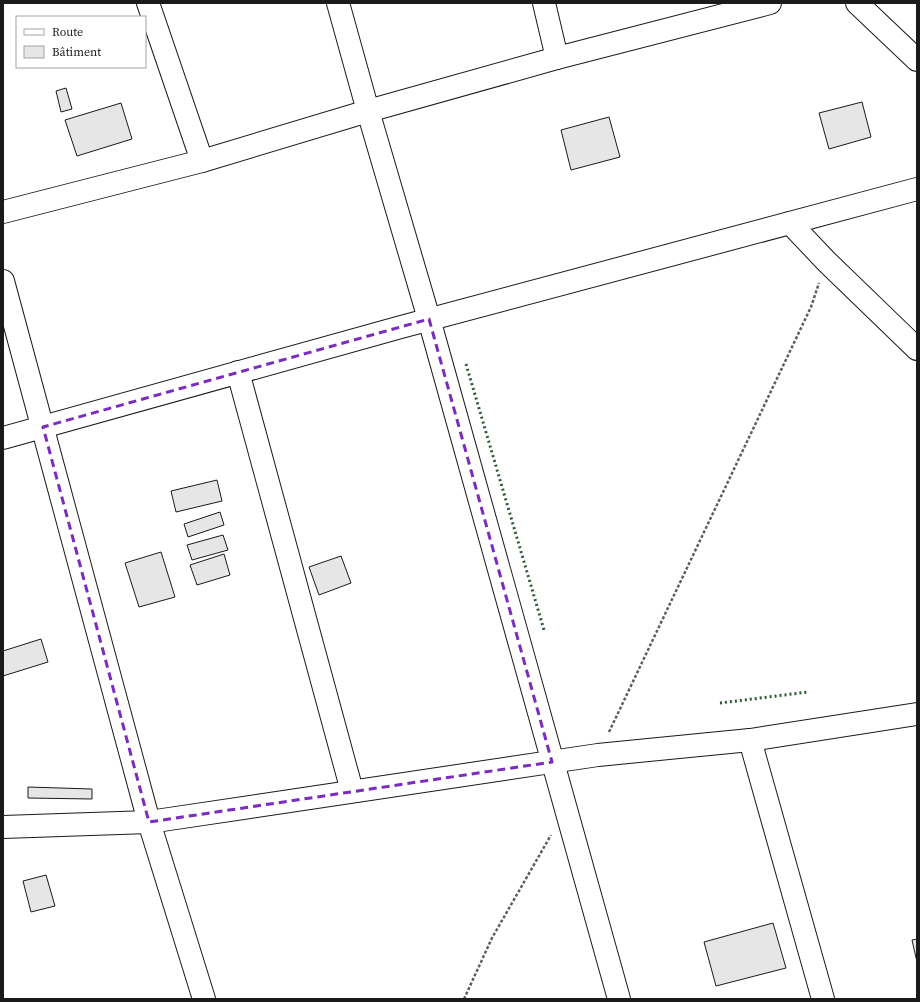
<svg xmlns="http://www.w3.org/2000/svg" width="920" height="1002" font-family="'Source Serif 4',serif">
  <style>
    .building { fill: #e6e6e6; stroke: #1a1a1a }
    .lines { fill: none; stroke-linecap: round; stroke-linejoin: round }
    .minor-casing { stroke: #1a1a1a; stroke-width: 24 }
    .path { stroke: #5f5f5f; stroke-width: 2.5; stroke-dasharray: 3 2; stroke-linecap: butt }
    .minor { stroke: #fff; stroke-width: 22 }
    .hedge { stroke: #2b5a34; stroke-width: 3; stroke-dasharray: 2 3; stroke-linecap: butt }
    .marked { fill: none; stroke: #7b2cbf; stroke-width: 3; stroke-dasharray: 8 5; stroke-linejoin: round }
  </style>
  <rect width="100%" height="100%" fill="#fff"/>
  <g class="building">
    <path d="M66,88L72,109L61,112L56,91Z"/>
    <path d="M862,102L871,137L829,149L819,113Z"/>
    <path d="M121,103L132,139L77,156L65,120Z"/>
    <path d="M609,117L620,157L571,170L561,130Z"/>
    <path d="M217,480L222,501L176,512L171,491Z"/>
    <path d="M220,512L224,525L188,537L184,524Z"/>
    <path d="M223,535L228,550L192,560L187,545Z"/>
    <path d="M161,552L175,597L139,607L125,563Z"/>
    <path d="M224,554L230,575L197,585L190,565Z"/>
    <path d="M341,556L351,583L319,595L309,567Z"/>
    <path d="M41,639L48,662L3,676V651Z"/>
    <path d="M28,787L92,789V799L28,798Z"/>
    <path d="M46,875L55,906L31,912L23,881Z"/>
    <path d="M773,923L786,968L716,986L704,942Z"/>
    <path d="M917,939V962L912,940Z"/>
  </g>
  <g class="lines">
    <defs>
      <g id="minor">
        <path d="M148,3L202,161"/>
        <path d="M338,3L368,111L429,319L619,999"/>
        <path d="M544,3L557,58"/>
        <path d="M857,3L917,60"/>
        <path d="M3,212L202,161L368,111L557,58L770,3"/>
        <path d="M790,223L826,261L917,349"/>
        <path d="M3,281L149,822L204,999"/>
        <path d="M238,372L352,791"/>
        <path d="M3,438L401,327L917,189"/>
        <path d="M750,740L823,999"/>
        <path d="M3,827L149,822L598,755L750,740L917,714"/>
      </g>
    </defs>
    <use href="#minor" class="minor-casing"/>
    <g class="path">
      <path d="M609,732L811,307L819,283"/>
      <path d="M464,999L492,938L551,835"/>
    </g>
    <use href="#minor" class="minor"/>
    <g class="hedge">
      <path d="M466,364L544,630"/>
      <path d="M720,703L808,692"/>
    </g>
  </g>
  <path class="marked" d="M429,319L552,762L149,822L43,427Z"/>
  <rect width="920" height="1002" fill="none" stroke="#1a1a1a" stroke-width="8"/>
  <rect x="16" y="16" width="130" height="52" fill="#ffffff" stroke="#a3a3a3"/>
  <rect x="24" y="29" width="20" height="6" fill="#ffffff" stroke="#a3a3a3"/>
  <text x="52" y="36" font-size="12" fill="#1a1a1a">Route</text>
  <rect x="24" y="46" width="20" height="12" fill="#e6e6e6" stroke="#a3a3a3"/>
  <text x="52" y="56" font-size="12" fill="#1a1a1a">Bâtiment</text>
</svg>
